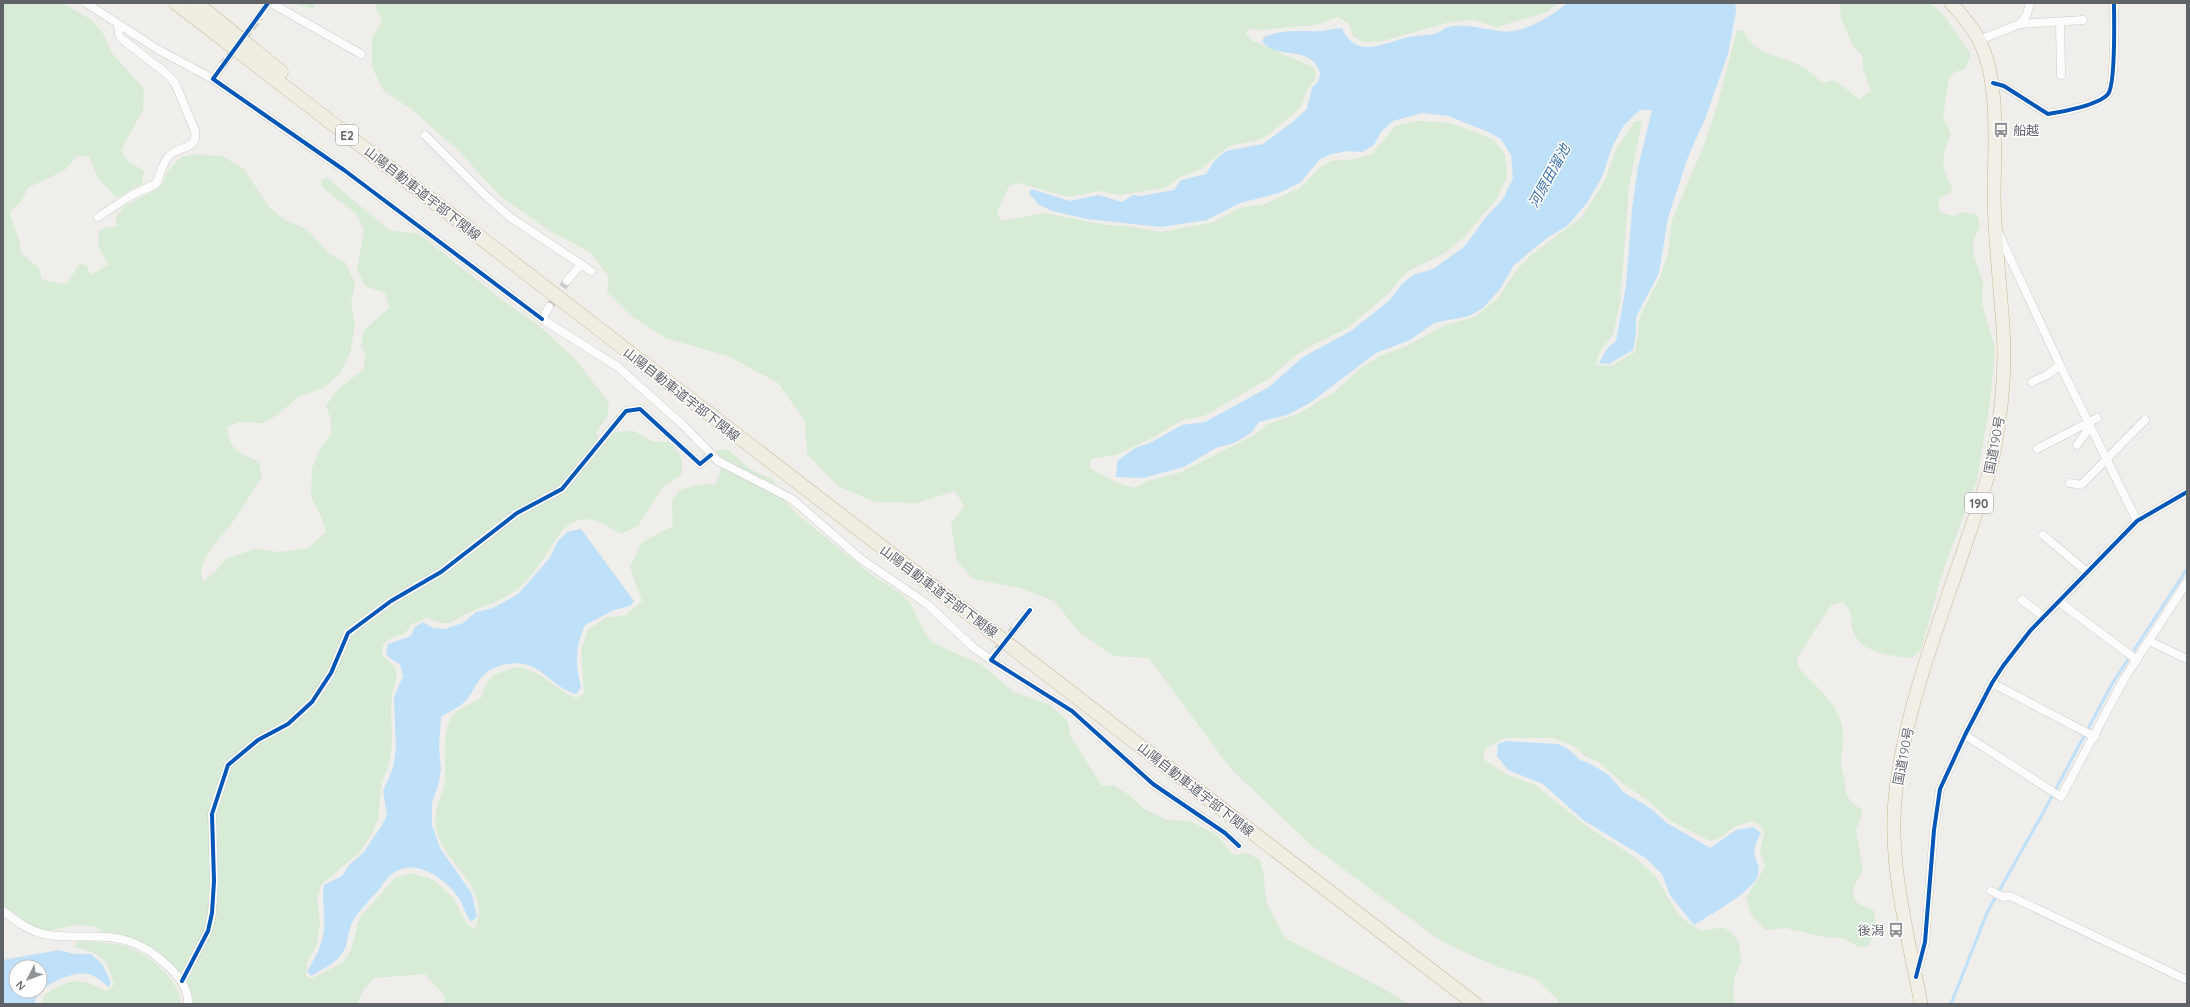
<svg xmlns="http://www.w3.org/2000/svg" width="2190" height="1007" font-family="Quicksand,'Noto Sans JP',sans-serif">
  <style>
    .green { fill: #d8ebd6 }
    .water { fill: #bfe0f9; fill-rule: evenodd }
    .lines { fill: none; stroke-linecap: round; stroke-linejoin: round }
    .stream { stroke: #bfe0f9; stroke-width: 3 }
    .minor-tunnel { stroke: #cbcbca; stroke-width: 8; stroke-dasharray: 8 4; stroke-linecap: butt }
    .minor-casing { stroke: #cbcccc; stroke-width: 9 }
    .trunk-casing { stroke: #c8b996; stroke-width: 14 }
    .motorway-casing { stroke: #c8b996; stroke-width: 15 }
    .minor { stroke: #fdfcfc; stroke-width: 8 }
    .trunk { stroke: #f2f0e6; stroke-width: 13 }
    .motorway { stroke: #f0ede3; stroke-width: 14 }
    .cycleway-casing { stroke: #fff; stroke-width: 6 }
    .cycleway { stroke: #0057b8; stroke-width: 4 }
    .labels { text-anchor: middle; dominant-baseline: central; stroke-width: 3; stroke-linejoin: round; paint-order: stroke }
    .shield { fill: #fff; stroke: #8f9295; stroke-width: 1 }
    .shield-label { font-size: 12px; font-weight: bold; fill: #5f6368 }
    .poi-label { font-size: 13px; fill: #5f6368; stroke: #fff; text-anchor: start }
    .street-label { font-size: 13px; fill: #5f6368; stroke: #fff }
    .water-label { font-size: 14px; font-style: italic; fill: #4174aa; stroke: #fff }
  </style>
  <rect width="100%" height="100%" fill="#efeeea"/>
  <g class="green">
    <path d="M3,3H63L93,21L104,35L111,52L144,89L143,110L121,150L128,161L144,171L142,184L116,198L98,178L89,156H77L65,170L28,188L22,200L10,212C13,228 20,237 21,253L39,268L42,280L66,284L80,264L86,265L91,275L108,265L98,245L99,231L107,227H117L116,217L125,206L162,186L167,172L180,158L192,154L222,156L244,169L269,207L285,220L306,229L330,254L345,262L355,284L351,303L355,325L350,354L340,374L323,388L298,397L276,416L262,423L238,422L227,427C230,451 238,452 259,462L262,477C252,491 244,505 235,519C223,536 195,559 203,582L215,572L227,558L255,549L280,552L308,548L326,532L321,516L311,497L312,468L320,449L331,434V420L326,406L337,390L364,369L365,354L361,345L364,330L389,308L385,293L365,286L357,270L364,230L356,214L322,187L321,180L327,178L389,230L419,234L501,299L538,325L576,360L609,403L608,416L596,433L600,442L611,432L634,431L653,442H669C681,455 684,457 681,475L663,487L638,526L621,534C613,530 602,522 594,520C564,514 555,543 541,562C535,571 527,581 519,588C504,600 487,605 470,612C449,621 453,629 428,618L412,624L405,633L390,639L383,644L382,655L394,666L397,675L393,690L391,707L392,743L389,765L382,781L378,818L373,832L360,852L321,885L317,899L320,922L317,944L307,963L306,975L310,979L342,963L351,950L360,917L395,878L410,873L434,880L453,898L467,924L475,929C493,887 444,866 436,829C432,809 444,795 445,778C446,761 441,726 455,713C462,707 473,703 481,698C484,686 489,676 501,672C506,671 513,667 519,667C539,670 557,690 576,698L584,694L581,650L588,630L605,618L626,615L642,601L630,567L641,543L673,526L672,500L680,490L696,485L716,484L721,469L716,451L727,449L750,469L774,480L780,495L796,513L873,576L900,593L911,604L924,632L933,643L982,665L1014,692L1050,705L1067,720L1071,737L1102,786L1113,785L1129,795L1144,809L1167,820L1190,821L1217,835L1233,855L1247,853L1260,860L1264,876L1266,901L1285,938L1384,989L1408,1004H443L445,996L425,974L375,978L364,989L357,1004H193L191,990L182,973L148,946L126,936L109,935L94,926L76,925L47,931L22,923L3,910Z"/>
    <path d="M294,3H316L313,9Z"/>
    <path d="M374,3H1558L1547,12L1497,27L1473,20L1450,22L1379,42H1363L1353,36L1349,24L1338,17L1316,25L1262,30L1248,29L1246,34L1253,41L1315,68L1316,78L1306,92L1300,108L1268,135L1259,140L1229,146L1201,169L1180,177L1165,188L1120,195L1099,191L1068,197L1019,183L1009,186L997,213L1001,221L1044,213L1107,225L1127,226L1161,232L1214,222L1239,208L1265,204L1301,187L1319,168L1331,161L1355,159L1372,154L1395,126L1417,121L1451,123L1493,139L1505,154L1507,177L1496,200L1465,236L1445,253L1406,272L1387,295L1346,329L1310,346L1294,357L1270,378L1204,416L1182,420L1156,436L1116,455L1091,459L1090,468L1115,482L1134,488L1148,481L1181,472L1254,435L1268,424L1300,413L1333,393L1361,368L1378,357L1409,345L1445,325L1475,317L1498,298L1516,271L1531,255L1582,217L1604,182L1617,148L1635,121H1642L1629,186L1620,304L1613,334L1600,351L1596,365L1611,366L1635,352L1640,316L1660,277L1668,254L1672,220L1704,145L1718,103L1737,30L1743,31C1758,58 1779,54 1803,67C1810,71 1817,78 1823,83L1834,80L1859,99L1871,91L1863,69L1862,56L1852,44L1841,18L1840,3H1930L1943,14L1971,55L1965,69L1955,72L1949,78L1943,117L1951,134C1941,158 1940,164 1952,187L1950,193L1939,198V212L1955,216L1962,212L1977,215L1980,227L1973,240L1974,258L1983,281L1982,305L1995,348L1990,403L1977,480L1942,574L1921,650L1911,658C1892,656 1862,653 1854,633C1848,619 1856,616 1843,602L1831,605L1797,658L1798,667C1814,685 1842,706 1843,733C1844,743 1841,754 1841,764C1842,774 1847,781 1845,791L1851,802L1863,810L1856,831L1863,871C1848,893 1848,902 1874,910L1876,932L1867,947L1857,946L1843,938L1824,937L1786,928L1766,930L1751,915L1746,897L1765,867L1760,851L1764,833L1762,827L1753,821L1734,827L1721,837L1710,841L1669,820L1650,802L1621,782L1600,763L1585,756L1576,747L1553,738H1505L1485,749L1483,759L1506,774L1535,785L1588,827L1636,858L1656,877L1679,916L1701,931L1724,927L1738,940L1742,962C1733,975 1732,989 1735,1004H1559L1558,1000L1536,979L1495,966L1441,941L1312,846L1230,768L1149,658L1113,656L1079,632L1054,601L1021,588L973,579L957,561L951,524L964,506L955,491L917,503L875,502L838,486L807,454L805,421L778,383L728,356L665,338L630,315L607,292L609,277L590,252L550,231L501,197L458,150L411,109L383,90L372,67V39L382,21Z"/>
    <path d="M78,940C91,942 118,943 128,947C150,956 179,978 181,1004H42L44,995C72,978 77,977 106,991L114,985C108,958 101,954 75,947Z"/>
  </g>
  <g class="water">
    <path d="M1567,3H1735L1736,11L1728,54L1705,119L1688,157L1668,218L1659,273L1636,317V333L1633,350L1609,364L1599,363L1607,349L1616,341L1626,286L1632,209L1638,167L1652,110H1640L1624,125L1612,147L1603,175L1587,203L1567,226L1547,238L1514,265L1500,289L1483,308L1469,316L1434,323L1410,340L1376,353L1310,403L1287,415L1259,422L1251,433L1234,443L1216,448L1184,467L1143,478L1116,477L1117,461L1135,448L1150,443L1182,425L1205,422L1269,387L1303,357L1351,331L1390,300L1401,285L1413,275L1433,269L1464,247L1486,217L1503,199L1513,178L1511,155L1501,139L1486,131L1448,116L1422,113L1393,121L1381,132L1374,145L1362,152L1348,151L1331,154L1319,160L1301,182L1279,193L1240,203L1207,220L1161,227L1087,219L1052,211L1038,204L1029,193L1031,189L1070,201L1099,195L1122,202L1133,195L1141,196L1174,190L1181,180L1206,174L1215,160L1226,151L1263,144L1290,124L1307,109L1312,87L1318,82L1320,73C1319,70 1317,65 1314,62C1301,48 1273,58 1262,41L1264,37C1286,28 1301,32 1323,31C1329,30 1335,28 1342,28C1354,58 1381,45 1404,38C1415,35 1427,36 1437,33C1441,32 1444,28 1448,27C1465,23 1483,29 1499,31C1523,35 1550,17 1567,3Z"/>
    <path d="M581,529L634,601L630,606L614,610L585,625C575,648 575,662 581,687L576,694C561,691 549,676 535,668C518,658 489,664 478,682C473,689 470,698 462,704C456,709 448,712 441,717L439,747L441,770L438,786L432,802V825L440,848L472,894L477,917L471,922C466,915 464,908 460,900C449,881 418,859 397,871C387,876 383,885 376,893C368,902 359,910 353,921C347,931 349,946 341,955C334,964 321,970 311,976L307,971C318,954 326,937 324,916C324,903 322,898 324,885L342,876L349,865L363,853L381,827L387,815L383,791L393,768L396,749L394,697L403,676L400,664L391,659L386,654L388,644L411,636L415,627L423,622L433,628L444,629L463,623L476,612L493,608L518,594L549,559L558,541L567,532Z"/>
    <path d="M1505,741L1558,744L1568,749L1580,760L1589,763L1609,775L1623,792L1650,808L1667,823L1710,848L1736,830L1753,827L1761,833C1757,840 1753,848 1755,856C1757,863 1760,867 1758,874C1755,891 1709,915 1694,925L1670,895L1662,874L1647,859L1583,820L1543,784L1508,770L1497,756L1498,744Z"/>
    <path d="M59,950L74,954H91L102,964L111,982L109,987C103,983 97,977 91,975C76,968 35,986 35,1004H3V960ZM16,967H40V991H16Z"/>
  </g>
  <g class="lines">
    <path class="stream" d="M1951,1004L1987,913L2000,889L2043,813L2112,684L2187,569"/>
    <g class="minor-tunnel">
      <path d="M222,66L261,15"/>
      <path d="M549,307L567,281"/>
      <path d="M996,652L1016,627"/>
    </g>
    <defs>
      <g id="minor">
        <path d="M86,3L157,49L213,79"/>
        <path d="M271,3L361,54"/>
        <path d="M261,15L268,3"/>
        <path d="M2060,22L2061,75"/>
        <path d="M2020,24L2083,20"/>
        <path d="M1979,40L2020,24L2027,14L2030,3"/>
        <path d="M222,66L213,79L344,170L542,319"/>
        <path d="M1993,83L2004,86L2048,114C2062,112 2099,105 2108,94C2116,84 2114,19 2114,3"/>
        <path d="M425,135L487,197L510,217L591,271"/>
        <path d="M98,217L132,195L156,184C160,176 162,164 168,157C178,145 198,151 195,131L175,83L167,74L122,39L119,35L118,24"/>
        <path d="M1997,230L2060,365L2137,521"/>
        <path d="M567,281L581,264"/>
        <path d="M549,307L542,319L618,367L683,425L718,461L792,499L861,559L927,604L974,648L991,660"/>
        <path d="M2032,382L2047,375L2060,365"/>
        <path d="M2077,445L2090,427"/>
        <path d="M2037,449L2097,418"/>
        <path d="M2070,483L2081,485L2145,420"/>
        <path d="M2043,535L2087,572"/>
        <path d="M2022,600L2043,616"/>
        <path d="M2058,601L2137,660"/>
        <path d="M1016,627L1030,610"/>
        <path d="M2149,641L2187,659"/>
        <path d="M996,652L991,660L1072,711L1153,784L1225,833L1239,846"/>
        <path d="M1992,683L2095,737"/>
        <path d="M1965,735L2061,797L2124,679L2187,582"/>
        <path d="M1991,891L2003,897L2010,896L2187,980"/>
        <path d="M3,911C16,921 32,933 49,935C73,939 105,933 128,941C151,948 190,978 188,1004"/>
        <path d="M1917,974L1925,942L1934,830L1940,789L1965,735L1992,683L2003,666L2030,631L2137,521L2187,492"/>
        <path d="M182,981L208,931L212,913L214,881L212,814L228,765L258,740L288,724L312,702L331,673L348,633L391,601L441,572L517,513L562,489L626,411L640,409L700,464L711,455"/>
      </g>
      <path id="trunk" d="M1921,1004C1908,934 1887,861 1896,789C1907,703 1940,621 1967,540C1977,511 1988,481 1994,451C2002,410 2006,369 2003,327C2000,284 1995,241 1994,198C1994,150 2001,83 1979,40C1972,26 1961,14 1951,3"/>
      <g id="motorway">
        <path d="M176,3L1475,1004"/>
        <path d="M196,3L281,72"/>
      </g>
    </defs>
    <use href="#minor" class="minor-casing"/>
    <use href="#trunk" class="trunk-casing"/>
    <use href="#motorway" class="motorway-casing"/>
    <use href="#minor" class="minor"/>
    <use href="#trunk" class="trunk"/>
    <use href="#motorway" class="motorway"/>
    <defs>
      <g id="cycleway">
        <path d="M268,3L213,79L344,170L542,319"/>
        <path d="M1993,83L2004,86L2048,114C2062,112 2099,105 2108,94C2116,84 2114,19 2114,3"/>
        <path d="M1030,610L991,660L1072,711L1153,784L1225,833L1239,846"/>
        <path d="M1916,977L1925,942L1934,830L1940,789L1965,735L1992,683L2003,666L2030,631L2137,521L2187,492"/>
        <path d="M182,981L208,931L212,913L214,881L212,814L228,765L258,740L288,724L312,702L331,673L348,633L391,601L441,572L517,513L562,489L626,411L640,409L700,464L711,455"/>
      </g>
    </defs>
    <use href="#cycleway" class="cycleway-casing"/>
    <use href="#cycleway" class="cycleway"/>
  </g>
  <defs>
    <symbol id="bus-bare" viewBox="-9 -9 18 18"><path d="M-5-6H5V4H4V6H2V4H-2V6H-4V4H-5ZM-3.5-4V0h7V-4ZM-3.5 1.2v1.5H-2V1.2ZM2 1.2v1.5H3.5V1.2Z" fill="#919496" stroke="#fff" stroke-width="2.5" paint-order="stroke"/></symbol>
  </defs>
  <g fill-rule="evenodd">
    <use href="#bus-bare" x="1990" y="119" width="22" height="22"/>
    <use href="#bus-bare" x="1885" y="919" width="22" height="22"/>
  </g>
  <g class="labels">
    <g class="shield">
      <rect x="336" y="125" width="22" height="20" rx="3"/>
      <rect x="1965" y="493" width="28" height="20" rx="3"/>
    </g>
    <g class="shield-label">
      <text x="347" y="135">E2</text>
      <text x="1979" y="503">190</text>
    </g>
    <g class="poi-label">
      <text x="2013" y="130">船越</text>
      <text x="1884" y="930" text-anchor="end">後潟</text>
    </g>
    <g class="street-label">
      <text transform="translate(423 193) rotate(38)">山陽自動車道宇部下関線</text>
      <text transform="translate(682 394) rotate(38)">山陽自動車道宇部下関線</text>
      <text transform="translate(1994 445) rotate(-79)">国道190号</text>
      <text transform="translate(939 591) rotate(37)">山陽自動車道宇部下関線</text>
      <text transform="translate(1903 756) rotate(-79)">国道190号</text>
      <text transform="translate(1196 789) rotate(38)">山陽自動車道宇部下関線</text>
    </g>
    <g class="water-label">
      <text transform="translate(1549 176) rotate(-61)">河原田溜池</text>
    </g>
  </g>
  <rect width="2190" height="1007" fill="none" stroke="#5f6368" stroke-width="8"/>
  <g transform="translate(28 979) rotate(228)"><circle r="19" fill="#ffffff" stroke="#bfc1c3"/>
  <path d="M0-3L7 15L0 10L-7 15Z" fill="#919496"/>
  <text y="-6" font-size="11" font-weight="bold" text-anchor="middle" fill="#5f6368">N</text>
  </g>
</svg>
